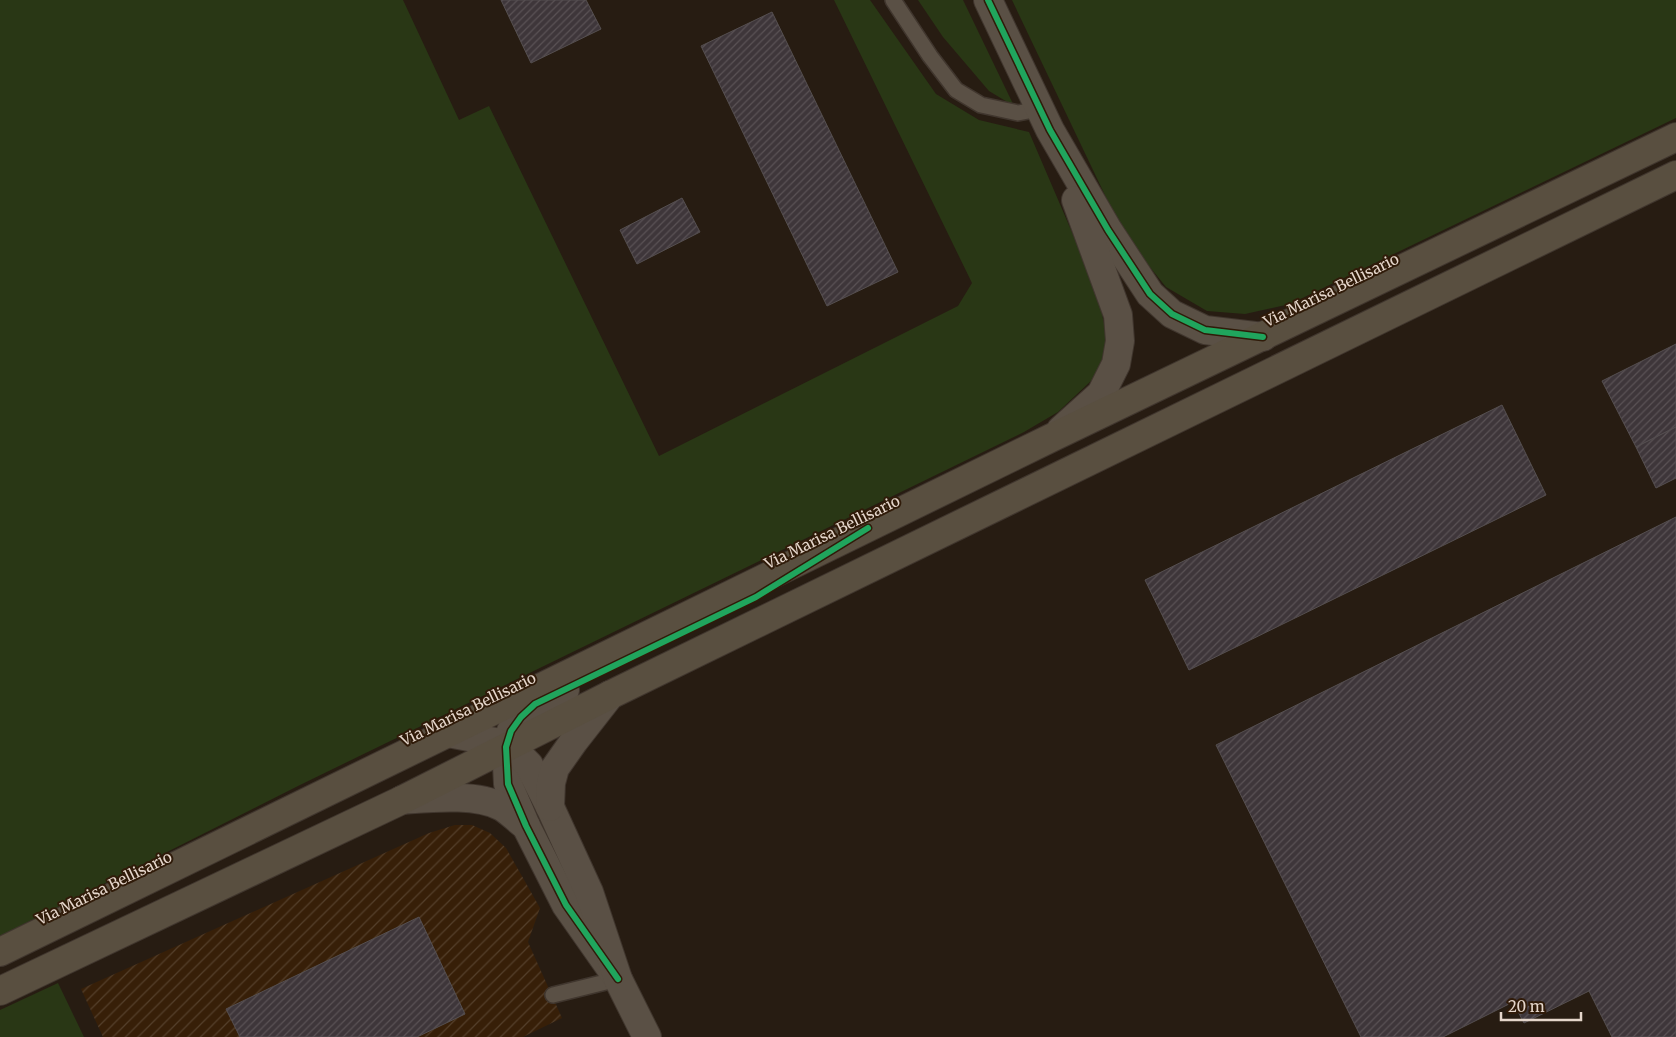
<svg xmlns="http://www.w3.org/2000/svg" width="1676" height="1037" font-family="Merriweather,serif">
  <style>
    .industrial { fill: url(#industrial-furrows) }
    .green { fill: #293715 }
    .building { fill: url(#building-hatch); stroke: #554f50 }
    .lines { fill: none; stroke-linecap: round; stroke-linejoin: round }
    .service-casing { stroke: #40362e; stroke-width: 18 }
    .minor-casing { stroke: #40362e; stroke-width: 30 }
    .tertiary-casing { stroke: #40362e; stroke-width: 30 }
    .secondary-casing { stroke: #40362e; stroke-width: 30 }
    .service { stroke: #5a5045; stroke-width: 15 }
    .minor { stroke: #5a5045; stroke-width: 28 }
    .tertiary { stroke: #5a5045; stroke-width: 28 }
    .secondary { stroke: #594f40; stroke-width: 28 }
    .cycleway-casing { stroke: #301b09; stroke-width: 9 }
    .cycleway { stroke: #20a55d; stroke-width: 6 }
    .labels { text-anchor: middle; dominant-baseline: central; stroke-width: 4; stroke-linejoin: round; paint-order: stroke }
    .street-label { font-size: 15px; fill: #e5d6cb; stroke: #301b09 }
  </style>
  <defs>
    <pattern id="industrial-furrows" width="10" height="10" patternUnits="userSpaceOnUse" patternTransform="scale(1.25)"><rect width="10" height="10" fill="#371f08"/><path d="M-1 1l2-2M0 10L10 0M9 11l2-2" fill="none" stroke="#543f2b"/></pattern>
    <pattern id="building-hatch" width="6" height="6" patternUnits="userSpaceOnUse" patternTransform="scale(1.25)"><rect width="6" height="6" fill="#3e363a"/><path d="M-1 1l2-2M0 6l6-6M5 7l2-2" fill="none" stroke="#5a5255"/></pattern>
  </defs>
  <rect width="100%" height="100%" fill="#271c12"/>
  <path class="industrial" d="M455,825H472L490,833L506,848L540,908L528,942L562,1018L523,1037H103L81,989L429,833Z"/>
  <g class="green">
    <path d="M0,0H403L459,120L489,106L659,456L958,306L972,283L834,0H870L936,94L979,120L1029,132L1080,251L1100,304L1107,338L1104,359L1092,380L1058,412L1024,432L298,786L0,936Z"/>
    <path d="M918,0H963L1014,106L989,91L943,37Z"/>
    <path d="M1012,0H1676V118L1290,304L1245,314L1207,311L1166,287L1124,235Z"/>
    <path d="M58,983L84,1037H0V1010Z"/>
  </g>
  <g class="building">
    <path d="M501,0H586L601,29L531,63Z"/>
    <path d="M772,12L898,272L827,306L701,46Z"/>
    <path d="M682,198L700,232L637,264L620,230Z"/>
    <path d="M1676,344V427L1636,447L1602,381Z"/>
    <path d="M1502,405L1546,495L1189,670L1145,580Z"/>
    <path d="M1676,427V478L1656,488L1636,447Z"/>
    <path d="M1676,517V1037H1612L1589,991L1524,1023L1513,1002L1443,1037H1361L1216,745Z"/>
    <path d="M419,917L465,1014L417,1037H240L226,1009Z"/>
  </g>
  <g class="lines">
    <defs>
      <g id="service">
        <path d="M893,0L930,56L956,90L981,105L1018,113L1039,109"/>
        <path d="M553,995L618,979"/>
      </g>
      <g id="minor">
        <path d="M988,0L1050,130L1108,230L1150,294L1172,314L1205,330L1263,337"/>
        <path d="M1061,430L1101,394L1116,364L1120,341L1118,315L1076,200"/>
      </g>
      <g id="tertiary">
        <path d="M565,690L535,704L521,717L511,731L506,747L508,784L526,826L566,905L618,979"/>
        <path d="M448,733L495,742L516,752L529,765L550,807L589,892L618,979L647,1037"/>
        <path d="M402,800C431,798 476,793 502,807C510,812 518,820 526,826"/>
        <path d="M550,807L551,783L555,768L574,741L610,695"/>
      </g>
      <g id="secondary">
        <path d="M0,952L1051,438L1676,137"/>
        <path d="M0,991L402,800L610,695L1676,175"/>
      </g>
    </defs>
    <use href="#service" class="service-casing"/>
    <use href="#minor" class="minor-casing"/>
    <use href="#tertiary" class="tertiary-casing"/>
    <use href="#secondary" class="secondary-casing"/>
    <use href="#service" class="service"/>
    <use href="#minor" class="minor"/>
    <use href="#tertiary" class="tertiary"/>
    <use href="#secondary" class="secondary"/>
    <defs>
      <g id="cycleway">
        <path d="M988,0L1050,130L1108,230L1150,294L1172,314L1205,330L1263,337"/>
        <path d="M618,979L566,905L526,826L508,784L506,747L511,731L521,717L535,704L756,597L868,528"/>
      </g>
    </defs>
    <use href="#cycleway" class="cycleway-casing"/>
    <use href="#cycleway" class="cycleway"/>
  </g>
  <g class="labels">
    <g class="street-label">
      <text transform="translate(1331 290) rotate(-26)">Via Marisa Bellisario</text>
      <text transform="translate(832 532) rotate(-26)">Via Marisa Bellisario</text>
      <text transform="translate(468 709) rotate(-26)">Via Marisa Bellisario</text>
      <text transform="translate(104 888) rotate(-26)">Via Marisa Bellisario</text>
    </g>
  </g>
  <path d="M1501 1012v8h80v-8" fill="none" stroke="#e5d6cb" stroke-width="2.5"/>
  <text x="1508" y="1012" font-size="15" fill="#e5d6cb" stroke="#301b09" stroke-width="4" paint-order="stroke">20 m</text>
</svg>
